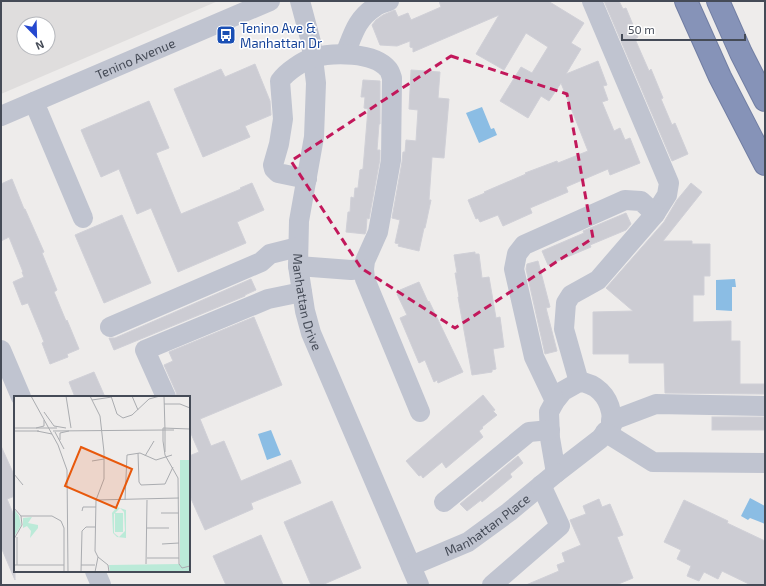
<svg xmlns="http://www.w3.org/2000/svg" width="766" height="586" font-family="'Exo 2',sans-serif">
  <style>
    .education { fill: #dfdddd; fill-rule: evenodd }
    .water { fill: #8bbde4 }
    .building { fill: #ccccd3; stroke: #d0d0d7 }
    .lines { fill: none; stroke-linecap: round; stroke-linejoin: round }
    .highway-casing { stroke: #717ea3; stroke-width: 24 }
    .minor { stroke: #c0c4d0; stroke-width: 20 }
    .highway { stroke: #8693b8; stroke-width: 22 }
    .marked { fill: none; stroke: #c2185b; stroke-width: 3; stroke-dasharray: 8 5; stroke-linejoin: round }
    .labels { text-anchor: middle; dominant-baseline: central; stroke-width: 3; stroke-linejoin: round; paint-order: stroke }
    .transit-label { font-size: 13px; fill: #164399; stroke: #fff; text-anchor: start }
    .street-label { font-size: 13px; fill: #454b57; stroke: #fff }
    .inset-road { fill: none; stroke: #aaacb0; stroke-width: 1 }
    .view { fill: #e8590c; fill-opacity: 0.15; stroke: #e8590c; stroke-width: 2 }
    .inset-edge { fill: none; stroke: #454b57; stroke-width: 2 }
  </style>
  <rect width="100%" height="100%" fill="#eeeceb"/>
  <path class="education" d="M1,1H218L1,94ZM24,24H48V48H24Z"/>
  <g class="water">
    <path d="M482,107L491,129L494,128L497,135L479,143L466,113Z"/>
    <path d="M735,279L736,287H732V311L716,310V280Z"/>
    <path d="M271,430L281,455L267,460L258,434Z"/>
    <path d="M750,498L765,506V524L750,518L748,520L741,516Z"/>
  </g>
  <g class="building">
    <path d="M439,1H548L584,23L571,43L581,49L566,74L598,61L607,85L603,86L608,100L602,102L614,131L620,128L625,140L630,138L640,163L610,175L608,169L566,187L568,192L530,208L532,213L503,226L498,215L480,222L478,218L476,219L468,200L485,193L484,192L526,174L525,173L557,161L558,163L588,151L561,83L549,101L541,96L528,118L500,101L521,67L532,73L548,47L526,33L504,70L476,54L499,15L413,52V48L410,47V41L397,46L380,45L372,25L376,20L383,15L395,10L398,17L408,13L411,20L441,7Z"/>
    <path d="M604,1H619L623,9L626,8L638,37L635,39L649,71L651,69L663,98L661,99L672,125L675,123L688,154L672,161Z"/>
    <path d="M255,64L270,101L271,115L245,126L250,137L203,157L174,89L221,69L225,77Z"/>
    <path d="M411,70L440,72L438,98L449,99L444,158L432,157L429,200H431L425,228H424L419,251L398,246L399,244L395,243L400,220L392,218L402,162L403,152H405L406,140L416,141L418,110L409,109Z"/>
    <path d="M363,80L380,81V124H379L377,150H380V159L369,219L367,218L366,231L365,234L346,232L348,212H350L351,197L354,198L355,188H358L360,170L363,169L368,109L364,108L365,97H361Z"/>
    <path d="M149,101L169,148L156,153L181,214L241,189L240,188L252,183L264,210L237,222L246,243L178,272L151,208L137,214L119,169L101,177L81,130Z"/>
    <path d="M12,179L24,209H25L44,252L42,253L57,290L54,292L66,321L67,320L79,349L67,354L68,357L50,364L42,343L44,342L40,332L28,303L22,305L13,282L24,277L22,272H23L9,237L1,241V184Z"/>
    <path d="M691,183L702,192L663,241H692V244H710V276H704V295H693V322L731,321V341H740V384H765V394L665,393L664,363H629V354H593V312L633,311L606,288L664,222L677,200Z"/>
    <path d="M626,213L631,224L626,230L590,245L591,247L548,265L542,251L584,233L583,231Z"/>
    <path d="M122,215L151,283L104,303L75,235Z"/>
    <path d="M475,252V254H479L482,278L489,277L496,318L500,317L504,347L493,349L496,369L492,370V372L472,375L458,297H459L455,273H457L454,255Z"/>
    <path d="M538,261L550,307L546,308L557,351L545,354L526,269L527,264Z"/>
    <path d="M251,279L256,290L245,295V296L114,350L109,338H115Z"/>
    <path d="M419,282L428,302L429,301L463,372L438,383L437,380L434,382L425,360L419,363L400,318L407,315L397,294L401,292L400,290Z"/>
    <path d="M254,317L282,385L200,419L211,446L224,441L241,481L291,460L301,483L251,503L253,509L205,530L189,494V456L199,452L189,429V397H177L176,392L164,365L173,361L169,352Z"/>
    <path d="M94,372L105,397H75L69,382Z"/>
    <path d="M483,395L495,410L493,411L497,415L482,427L483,428L479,431L483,437L446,468L442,462L423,478L421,475L419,476L406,461Z"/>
    <rect x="712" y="417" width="53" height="13"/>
    <path d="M1,446L15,477V496L7,499L15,518V580L1,547Z"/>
    <path d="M518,456L523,463L510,474L512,477L482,502L481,500L467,511L460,504Z"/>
    <path d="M599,499L602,507L610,504L623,535L617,537L633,578L616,585H526L559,571L557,565L565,562L562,553L581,545L570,520L586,514L583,506Z"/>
    <path d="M684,500L728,521L727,523L765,541V585H751L722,571L718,579L704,572L699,581L687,576L691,566L677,559L681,550L664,542Z"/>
    <path d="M332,501L361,568L322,585H311L284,522Z"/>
    <path d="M261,535L283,585H226L213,556Z"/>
  </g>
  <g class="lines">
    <defs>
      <g id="highway">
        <path d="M686,1L720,77L765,164"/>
        <path d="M718,1L741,53L765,100"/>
      </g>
    </defs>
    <use href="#highway" class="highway-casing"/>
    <g class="minor">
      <path id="s1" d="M300,1L311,42L316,83L314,137L299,221L298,266L305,311L311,333L419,585"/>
      <path d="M345,54C353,35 356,19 375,7C379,4 384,3 389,1"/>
      <path d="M34,102L83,218"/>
      <path id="s2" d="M1,116L270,1"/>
      <path d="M307,179L278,173L274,169L273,165L279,144L283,119L280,81C286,72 304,60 313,58C333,52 374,52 388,69C390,71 391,75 392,78L391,160L378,232L365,261L364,269L365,279L420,412"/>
      <path d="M298,266L351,270L364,269"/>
      <path d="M110,327L261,262L270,254L298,247"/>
      <path d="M1,350L21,397"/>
      <path d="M579,382L564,329L566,303L571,295L598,280L655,214L667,195L669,183L592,1"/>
      <path d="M579,382C596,383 608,396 611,412C612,416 611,420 612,425L600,439L556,473L550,438L549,412L555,401L563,391Z"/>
      <path d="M166,397L145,350L268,299L302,292"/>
      <path d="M555,401L534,357L514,269L517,254L524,245L625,200L641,201L655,214"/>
      <path d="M611,421L656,404L765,406"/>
      <path d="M605,432L653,462L765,463"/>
      <path d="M444,502L529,432L550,430"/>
      <path id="s3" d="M411,566L468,542L509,512L556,473"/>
      <path d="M95,571L101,585"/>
      <path d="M492,585L560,526L541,485"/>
    </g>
    <use href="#highway" class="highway"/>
  </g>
  <path class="marked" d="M451,56L567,94L593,238L455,328L361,268L291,161Z"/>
  <defs>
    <symbol id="bus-square" viewBox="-11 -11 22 22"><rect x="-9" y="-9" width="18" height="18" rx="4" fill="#1a4fb4" stroke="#fff"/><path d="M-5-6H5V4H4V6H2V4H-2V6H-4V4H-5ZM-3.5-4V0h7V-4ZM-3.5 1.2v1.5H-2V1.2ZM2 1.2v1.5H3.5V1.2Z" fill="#fff"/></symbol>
  </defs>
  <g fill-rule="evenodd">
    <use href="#bus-square" x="215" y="24" width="22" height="22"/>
  </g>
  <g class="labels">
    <g class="transit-label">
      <text x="240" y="28">Tenino Ave &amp;<tspan x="240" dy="15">Manhattan Dr</tspan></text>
    </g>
    <g class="street-label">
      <text stroke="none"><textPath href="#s2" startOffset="146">Tenino Avenue</textPath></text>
      <text stroke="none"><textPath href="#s1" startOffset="305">Manhattan Drive</textPath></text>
      <text stroke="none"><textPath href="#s3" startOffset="87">Manhattan Place</textPath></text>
    </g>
  </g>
  <g transform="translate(14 396)">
    <rect width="176" height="176" fill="#eeeceb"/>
    <path d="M166,64H176V176H96L95,169L166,168ZM103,111L112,114V142L103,141L99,137L98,117ZM106,112L110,116L111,135L105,141L100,137V118ZM0,113L5,120L7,129L0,141ZM101,117H109V136H101ZM18,121L14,127L24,129V132L16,142L17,135L13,130L9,132V122Z" fill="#bbead8" fill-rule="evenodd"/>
    <path class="inset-road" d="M17,0L44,49L53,74L54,176M52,0L57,32M76,0L86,20L90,56V83L82,104L81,155L84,161L94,169L95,176M97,0L103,18L109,22L118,19L135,3L146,0M118,0L124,14M78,4L98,1M150,8H166L176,12M30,16L40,30L52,32M0,32H43M22,32L30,30V24M176,33L149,32V45L151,59L164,82L165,168L168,172L176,170M0,35H25M23,35L38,38M39,35L151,34L150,0M41,36L50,53M46,44V37L55,35M151,56V34H160M124,57L125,86L127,89L151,88L159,71M131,60L140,45M78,65L90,63M0,78L9,89M82,104L165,102M111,104L113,59L126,57L142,64L158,59M0,112L7,120L8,129L0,143M68,115L69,111H82M147,117H165M7,120H38L47,125L50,132V176M133,132H155M3,141V169M148,148L165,147M133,162H165M132,168L133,104M0,169H50M67,169H81M67,176L68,135L72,131H82M81,176L84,161"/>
    <path class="view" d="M67,51L118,73L102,112L51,90Z"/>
    <rect width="176" height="176" class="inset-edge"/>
  </g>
  <rect width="766" height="586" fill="none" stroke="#454b57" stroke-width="4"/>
  <g transform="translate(36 36) rotate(157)"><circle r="19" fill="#ffffff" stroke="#b5b7bc"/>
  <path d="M0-3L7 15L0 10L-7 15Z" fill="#2548cf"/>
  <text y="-6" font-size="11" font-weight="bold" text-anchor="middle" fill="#454b57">N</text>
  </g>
  <path d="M622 34v6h123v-6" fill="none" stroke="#454b57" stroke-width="2"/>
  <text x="628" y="34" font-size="12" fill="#454b57" stroke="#ffffff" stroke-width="3" paint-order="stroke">50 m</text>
</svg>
